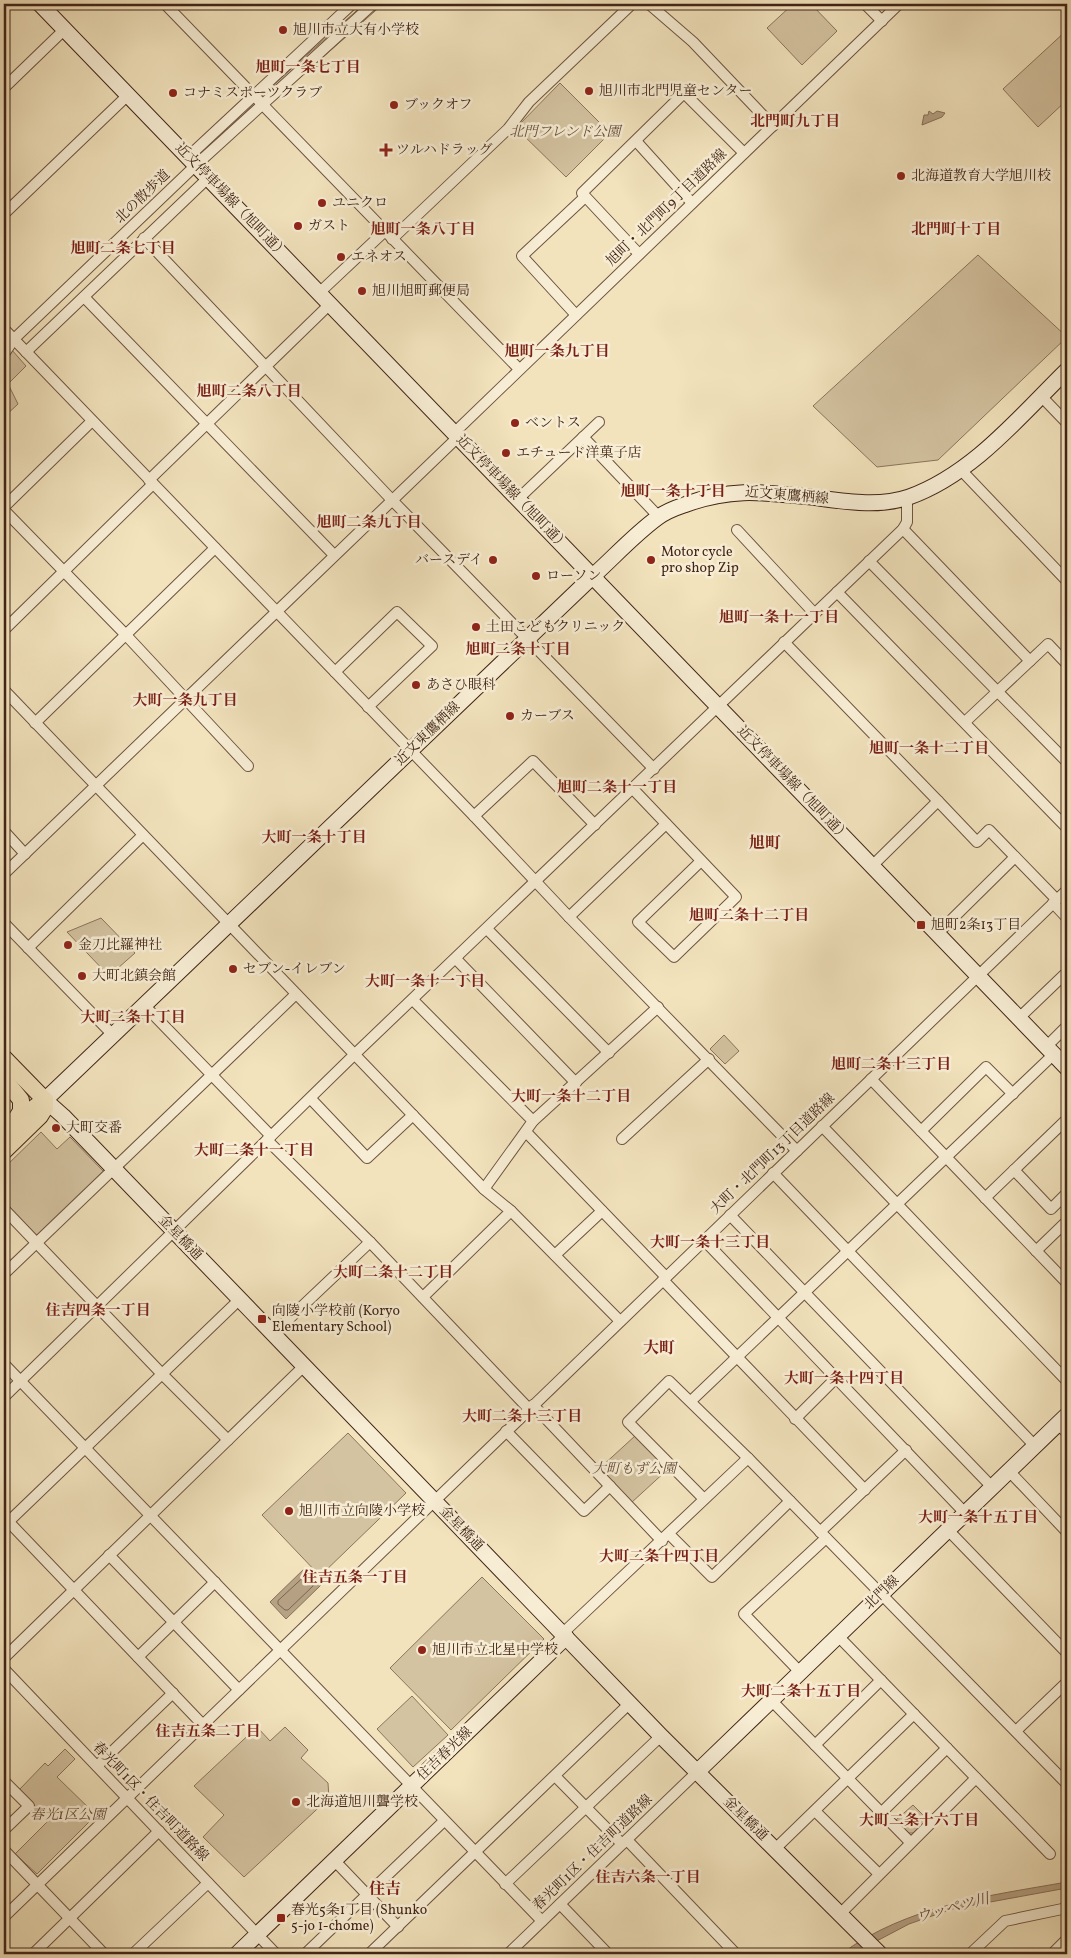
<svg xmlns="http://www.w3.org/2000/svg" width="1071" height="1958" font-family="Vollkorn,'Noto Serif JP',serif">
  <style>
    .green { fill: #d4c3a1; stroke: #8b745c }
    .water { fill: #b6a285; stroke: #887059 }
    .lines { fill: none; stroke-linecap: round; stroke-linejoin: round }
    .shore { stroke: #7c644e; stroke-width: 1 }
    .street-casing { stroke: #6e5440; stroke-width: 12 }
    .secondary-casing { stroke: #422517; stroke-width: 17 }
    .primary-casing { stroke: #422517; stroke-width: 18 }
    .street { stroke: #f7edd4; stroke-width: 10 }
    .secondary { stroke: #f7edd4; stroke-width: 15 }
    .primary { stroke: #f2e3bd; stroke-width: 16 }
    .poi-dot { fill: #8f2418; stroke: #f7edd4; stroke-width: 2 }
    .labels { text-anchor: middle; dominant-baseline: central; stroke-width: 5; stroke-linejoin: round; paint-order: stroke }
    .poi-label { font-size: 14px; fill: #422517; stroke: #f7edd4; text-anchor: start }
    .park-label { font-size: 14px; font-style: italic; fill: #664c3a; stroke: #f7edd4 }
    .street-label { font-size: 14px; fill: #422517; stroke: #f7edd4 }
    .neighbourhood-label { font-size: 15px; font-weight: bold; fill: #7a1f14; stroke: #f7edd4 }
    .water-label { font-size: 15px; font-style: italic; fill: #654a38; stroke: #f7edd4 }
    .quarter-label { font-size: 16px; font-weight: bold; fill: #7a1f14; stroke: #f7edd4 }
  </style>
  <rect width="100%" height="100%" fill="#f2e3bd"/>
  <filter id="stains"><feTurbulence type="fractalNoise" baseFrequency=".004" numOctaves="4"/><feColorMatrix values="0 0 0 0 .2 0 0 0 0 .09 0 0 0 0 .02 0 0 0 .5 -.17"/></filter>
  <radialGradient id="worn" r=".72"><stop offset=".6" stop-color="#630" stop-opacity="0"/><stop offset="1" stop-color="#630" stop-opacity=".3"/></radialGradient>
  <g class="green">
    <path d="M364,4H383L208,159L200,150Z"/>
    <path d="M793,4H811L837,31L802,65L767,28Z"/>
    <path d="M1067,30V100L1038,127L1003,89Z"/>
    <path d="M560,83L610,133L566,177L516,128Z"/>
    <path d="M978,255L1067,337L938,460L877,467L813,406Z"/>
    <path d="M4,341L26,366L8,384L18,404L4,417Z"/>
    <path d="M101,918L135,953L109,976L67,932Z"/>
    <path d="M724,1035L739,1051L725,1064L710,1049Z"/>
    <path d="M41,1132L57,1149L70,1137L104,1172L37,1236L4,1202V1168Z"/>
    <path d="M348,1433L406,1493L320,1576L262,1515Z"/>
    <path d="M636,1435L667,1470L631,1503L600,1468Z"/>
    <path d="M482,1577L544,1639L451,1730L390,1668Z"/>
    <path d="M412,1696L448,1735L413,1767L377,1729Z"/>
    <path d="M257,1727L270,1741L285,1727L308,1750L301,1758L328,1783L329,1798L244,1877L203,1837L224,1815L194,1786Z"/>
    <path d="M65,1749L75,1759L57,1777L96,1815L37,1874L15,1854L49,1820L19,1790L45,1763L48,1766Z"/>
    <path d="M913,1805L927,1819L913,1833H909L896,1820Z"/>
  </g>
  <g class="water">
    <path d="M929,111L933,114L937,111L945,113L942,117L922,125L924,115H928Z"/>
    <path d="M305,1568L321,1585L286,1619L270,1602Z"/>
    <path d="M1067,1882V1888L952,1909L909,1924L852,1954H841C908,1905 988,1896 1067,1882Z"/>
  </g>
  <g class="lines">
    <path class="shore" d="M304,1577H306L313,1584V1586L288,1610H285L278,1604V1601Z"/>
    <defs>
      <g id="street">
        <path d="M165,4L519,369"/>
        <path d="M649,4L693,42L773,126"/>
        <path d="M865,4L882,21"/>
        <path d="M4,88L65,29"/>
        <path d="M636,141L692,203"/>
        <path d="M188,157L352,4"/>
        <path d="M4,214L128,95"/>
        <path d="M144,238L391,499L654,769"/>
        <path d="M392,239L508,129L529,102L632,4"/>
        <path d="M639,254L582,193L684,93L744,153"/>
        <path d="M319,293L385,231"/>
        <path d="M84,297L334,555"/>
        <path d="M576,315L522,256L585,197"/>
        <path d="M4,329L474,816L569,917L797,1151"/>
        <path d="M26,352L208,178"/>
        <path d="M4,354L14,339L196,165L373,4"/>
        <path d="M1041,396L1067,423"/>
        <path d="M454,433L899,4"/>
        <path d="M583,437L659,517"/>
        <path d="M961,470L1067,581"/>
        <path d="M149,480L330,304"/>
        <path d="M518,499L599,422"/>
        <path d="M4,507L92,421"/>
        <path d="M4,510L125,634L248,766"/>
        <path d="M903,529L1030,661"/>
        <path d="M737,530L814,613"/>
        <path d="M869,561L1067,762"/>
        <path d="M837,592L1067,828"/>
        <path d="M4,630L153,484"/>
        <path d="M784,642L938,801L872,866"/>
        <path d="M335,672L397,612L432,646L368,707"/>
        <path d="M4,690L484,1189L511,1211L620,1321"/>
        <path d="M965,722L1048,644L1067,664"/>
        <path d="M35,723L215,548"/>
        <path d="M633,789L736,897L674,957L638,922L701,861"/>
        <path d="M938,801L977,842L989,830L1057,900"/>
        <path d="M474,816L533,761L595,825"/>
        <path d="M4,831L25,854"/>
        <path d="M4,874L458,437"/>
        <path d="M1053,903L1067,918"/>
        <path d="M569,917L666,824"/>
        <path d="M4,923L113,1035"/>
        <path d="M487,929L609,1053"/>
        <path d="M937,934L1015,857"/>
        <path d="M28,948L143,835"/>
        <path d="M456,959L576,1083"/>
        <path d="M413,1000L533,1121"/>
        <path d="M144,1005L271,1136"/>
        <path d="M1019,1018L1067,972"/>
        <path d="M1046,1047L1067,1026"/>
        <path d="M871,1079L1067,1283"/>
        <path d="M311,1099L367,1158L413,1115"/>
        <path d="M822,1126L1067,1381"/>
        <path d="M921,1131L986,1067L1013,1094"/>
        <path d="M526,1132L666,1277"/>
        <path d="M622,1139L709,1059"/>
        <path d="M267,1140L370,1242L529,1409"/>
        <path d="M1014,1170L1051,1209L1067,1193"/>
        <path d="M773,1173L1035,1446"/>
        <path d="M484,1189L533,1121L658,1007"/>
        <path d="M985,1198L1067,1119"/>
        <path d="M4,1209L162,1374L228,1440"/>
        <path d="M730,1215L992,1487"/>
        <path d="M704,1240L965,1513"/>
        <path d="M1036,1251L1067,1221"/>
        <path d="M555,1255L602,1211"/>
        <path d="M4,1274L296,994"/>
        <path d="M663,1280L865,1490"/>
        <path d="M423,1297L511,1211"/>
        <path d="M273,1334L370,1242"/>
        <path d="M4,1364L542,1921"/>
        <path d="M4,1397L355,1054L903,529L907,522V497"/>
        <path d="M691,1401L1054,1054"/>
        <path d="M533,1405L662,1541"/>
        <path d="M795,1419L836,1378"/>
        <path d="M1058,1424L1067,1433"/>
        <path d="M506,1431L584,1511L610,1486"/>
        <path d="M1009,1471L1067,1532"/>
        <path d="M704,1499L628,1422L669,1381L748,1458L1067,1784"/>
        <path d="M5,1518L203,1725"/>
        <path d="M4,1526L240,1299"/>
        <path d="M948,1530L1067,1653"/>
        <path d="M820,1532L906,1450"/>
        <path d="M669,1534L712,1577L790,1501"/>
        <path d="M109,1555L239,1690"/>
        <path d="M563,1633L748,1458"/>
        <path d="M838,1636L1050,1854"/>
        <path d="M138,1657L215,1582"/>
        <path d="M4,1658L304,1366"/>
        <path d="M4,1669L276,1954"/>
        <path d="M800,1672L744,1614L826,1538"/>
        <path d="M771,1700L910,1842"/>
        <path d="M1016,1731L1067,1682"/>
        <path d="M815,1745L881,1680"/>
        <path d="M97,1766L173,1693"/>
        <path d="M555,1776L622,1844"/>
        <path d="M4,1781L29,1806L4,1830"/>
        <path d="M815,1811L879,1874"/>
        <path d="M881,1813L947,1748"/>
        <path d="M627,1840L736,1954"/>
        <path d="M775,1849L914,1714"/>
        <path d="M4,1850L104,1954"/>
        <path d="M334,1860L398,1927"/>
        <path d="M505,1884L661,1736"/>
        <path d="M560,1904L608,1954"/>
        <path d="M841,1913L976,1778"/>
        <path d="M4,1917L1067,890"/>
        <path d="M33,1954L159,1831"/>
        <path d="M133,1954L208,1883"/>
        <path d="M305,1954L444,1821"/>
        <path d="M369,1954L630,1703"/>
        <path d="M508,1954L697,1772"/>
        <path d="M970,1954L1005,1921L1067,1908"/>
        <path d="M1052,1954L1067,1939"/>
      </g>
      <g id="secondary">
        <path d="M40,4L1067,1068"/>
        <path d="M697,1772L1067,1415"/>
        <path d="M237,1954L566,1637"/>
        <path d="M880,1954L661,1736L63,1116L45,1100L593,576C614,557 634,535 657,518C665,512 675,508 684,505C734,486 768,493 819,498C848,502 880,507 909,497C973,474 1020,416 1067,370"/>
      </g>
      <g id="primary">
        <path d="M4,1058L45,1100"/>
        <path d="M4,1079L21,1100V1111L14,1122"/>
        <path d="M4,1132L14,1122L45,1100"/>
        <path d="M4,1151L40,1116L45,1108V1100"/>
      </g>
    </defs>
    <use href="#street" class="street-casing"/>
    <use href="#secondary" class="secondary-casing"/>
    <use href="#primary" class="primary-casing"/>
    <use href="#street" class="street"/>
    <use href="#secondary" class="secondary"/>
    <use href="#primary" class="primary"/>
  </g>
  <g class="poi-dot">
    <circle cx="283" cy="30" r="5"/>
    <circle cx="589" cy="91" r="5"/>
    <circle cx="173" cy="93" r="5"/>
    <circle cx="394" cy="105" r="5"/>
    <path d="M383.5 142.5h5v5h5v5h-5v5h-5v-5h-5v-5h5z"/>
    <circle cx="901" cy="176" r="5"/>
    <circle cx="322" cy="203" r="5"/>
    <circle cx="298" cy="226" r="5"/>
    <circle cx="341" cy="257" r="5"/>
    <circle cx="362" cy="291" r="5"/>
    <circle cx="515" cy="423" r="5"/>
    <circle cx="506" cy="453" r="5"/>
    <circle cx="493" cy="560" r="5"/>
    <circle cx="651" cy="560" r="5"/>
    <circle cx="536" cy="576" r="5"/>
    <circle cx="476" cy="627" r="5"/>
    <circle cx="416" cy="685" r="5"/>
    <circle cx="510" cy="716" r="5"/>
    <rect x="916" y="920" width="10" height="10" rx="2.5"/>
    <circle cx="68" cy="945" r="5"/>
    <circle cx="233" cy="969" r="5"/>
    <circle cx="82" cy="976" r="5"/>
    <circle cx="56" cy="1128" r="5"/>
    <rect x="257" y="1314" width="10" height="10" rx="2.5"/>
    <circle cx="289" cy="1511" r="5"/>
    <circle cx="422" cy="1650" r="5"/>
    <circle cx="296" cy="1802" r="5"/>
    <rect x="276" y="1913" width="10" height="10" rx="2.5"/>
  </g>
  <g class="labels">
    <g class="poi-label">
      <text x="293" y="30">旭川市立大有小学校</text>
      <text x="599" y="91">旭川市北門児童センター</text>
      <text x="183" y="93">コナミスポーツクラブ</text>
      <text x="404" y="105">ブックオフ</text>
      <text x="396" y="150">ツルハドラッグ</text>
      <text x="911" y="176">北海道教育大学旭川校</text>
      <text x="332" y="203">ユニクロ</text>
      <text x="308" y="226">ガスト</text>
      <text x="351" y="257">エネオス</text>
      <text x="372" y="291">旭川旭町郵便局</text>
      <text x="525" y="423">ベントス</text>
      <text x="516" y="453">エチュード洋菓子店</text>
      <text x="661" y="552">Motor cycle<tspan x="661" dy="16">pro shop Zip</tspan></text>
      <text x="483" y="560" text-anchor="end">バースデイ</text>
      <text x="546" y="576">ローソン</text>
      <text x="486" y="627">土田こどもクリニック</text>
      <text x="426" y="685">あさひ眼科</text>
      <text x="520" y="716">カーブス</text>
      <text x="931" y="925">旭町2条13丁目</text>
      <text x="78" y="945">金刀比羅神社</text>
      <text x="243" y="969">セブン-イレブン</text>
      <text x="92" y="976">大町北鎮会館</text>
      <text x="66" y="1128">大町交番</text>
      <text x="272" y="1311">向陵小学校前 (Koryo<tspan x="272" dy="16">Elementary School)</tspan></text>
      <text x="299" y="1511">旭川市立向陵小学校</text>
      <text x="432" y="1650">旭川市立北星中学校</text>
      <text x="306" y="1802">北海道旭川聾学校</text>
      <text x="291" y="1910">春光5条1丁目 (Shunko<tspan x="291" dy="16">5-jo 1-chome)</tspan></text>
    </g>
    <g class="park-label">
      <text x="565" y="132">北門フレンド公園</text>
      <text x="634" y="1469">大町もず公園</text>
      <text x="68" y="1815">春光1区公園</text>
    </g>
    <g class="street-label">
      <text transform="translate(143 197) rotate(-44)">北の散歩道</text>
      <text transform="translate(231 201) rotate(46)">近文停車場線（旭町通）</text>
      <text transform="translate(667 208) rotate(-44)">旭町・北門町9丁目道路線</text>
      <text transform="translate(512 493) rotate(46)">近文停車場線（旭町通）</text>
      <text transform="translate(787 496) rotate(5)">近文東鷹栖線</text>
      <text transform="translate(428 734) rotate(-44)">近文東鷹栖線</text>
      <text transform="translate(793 784) rotate(46)">近文停車場線（旭町通）</text>
      <text transform="translate(773 1154) rotate(-44)">大町・北門町13丁目道路線</text>
      <text transform="translate(180 1238) rotate(46)">金星橋通</text>
      <text transform="translate(461 1529) rotate(46)">金星橋通</text>
      <text transform="translate(882 1593) rotate(-44)">北門線</text>
      <text transform="translate(445 1754) rotate(-44)">住吉春光線</text>
      <text transform="translate(150 1802) rotate(46)">春光町1区・住吉町道路線</text>
      <text transform="translate(745 1819) rotate(44)">金星橋通</text>
      <text transform="translate(593 1853) rotate(-44)">春光町1区・住吉町道路線</text>
    </g>
    <g class="neighbourhood-label">
      <text x="308" y="68">旭町一条七丁目</text>
      <text x="795" y="122">北門町九丁目</text>
      <text x="423" y="230">旭町一条八丁目</text>
      <text x="956" y="230">北門町十丁目</text>
      <text x="123" y="249">旭町二条七丁目</text>
      <text x="557" y="352">旭町一条九丁目</text>
      <text x="249" y="392">旭町二条八丁目</text>
      <text x="673" y="492">旭町一条十丁目</text>
      <text x="369" y="523">旭町二条九丁目</text>
      <text x="779" y="618">旭町一条十一丁目</text>
      <text x="518" y="650">旭町二条十丁目</text>
      <text x="185" y="701">大町一条九丁目</text>
      <text x="929" y="749">旭町一条十二丁目</text>
      <text x="617" y="788">旭町二条十一丁目</text>
      <text x="314" y="838">大町一条十丁目</text>
      <text x="749" y="916">旭町二条十二丁目</text>
      <text x="425" y="982">大町一条十一丁目</text>
      <text x="133" y="1018">大町二条十丁目</text>
      <text x="891" y="1065">旭町二条十三丁目</text>
      <text x="571" y="1097">大町一条十二丁目</text>
      <text x="254" y="1151">大町二条十一丁目</text>
      <text x="710" y="1243">大町一条十三丁目</text>
      <text x="393" y="1273">大町二条十二丁目</text>
      <text x="98" y="1311">住吉四条一丁目</text>
      <text x="844" y="1379">大町一条十四丁目</text>
      <text x="522" y="1417">大町二条十三丁目</text>
      <text x="978" y="1518">大町一条十五丁目</text>
      <text x="659" y="1557">大町二条十四丁目</text>
      <text x="355" y="1578">住吉五条一丁目</text>
      <text x="801" y="1692">大町二条十五丁目</text>
      <text x="208" y="1732">住吉五条二丁目</text>
      <text x="919" y="1821">大町二条十六丁目</text>
      <text x="648" y="1878">住吉六条一丁目</text>
    </g>
    <g class="water-label">
      <text transform="translate(953 1909) rotate(-15)">ウッペツ川</text>
    </g>
    <g class="quarter-label">
      <text x="765" y="844">旭町</text>
      <text x="659" y="1349">大町</text>
      <text x="385" y="1890">住吉</text>
    </g>
  </g>
  <rect width="1071" height="1958" fill="none" stroke="#f2e3bd" stroke-width="20"/>
  <rect x="5" y="5" width="1061" height="1948" fill="none" stroke="#422517" stroke-width="2.5"/>
  <rect x="10" y="10" width="1051" height="1938" fill="none" stroke="#422517"/>
  <rect width="100%" height="100%" filter="url(#stains)"/>
  <rect width="100%" height="100%" fill="url(#worn)"/>
</svg>
